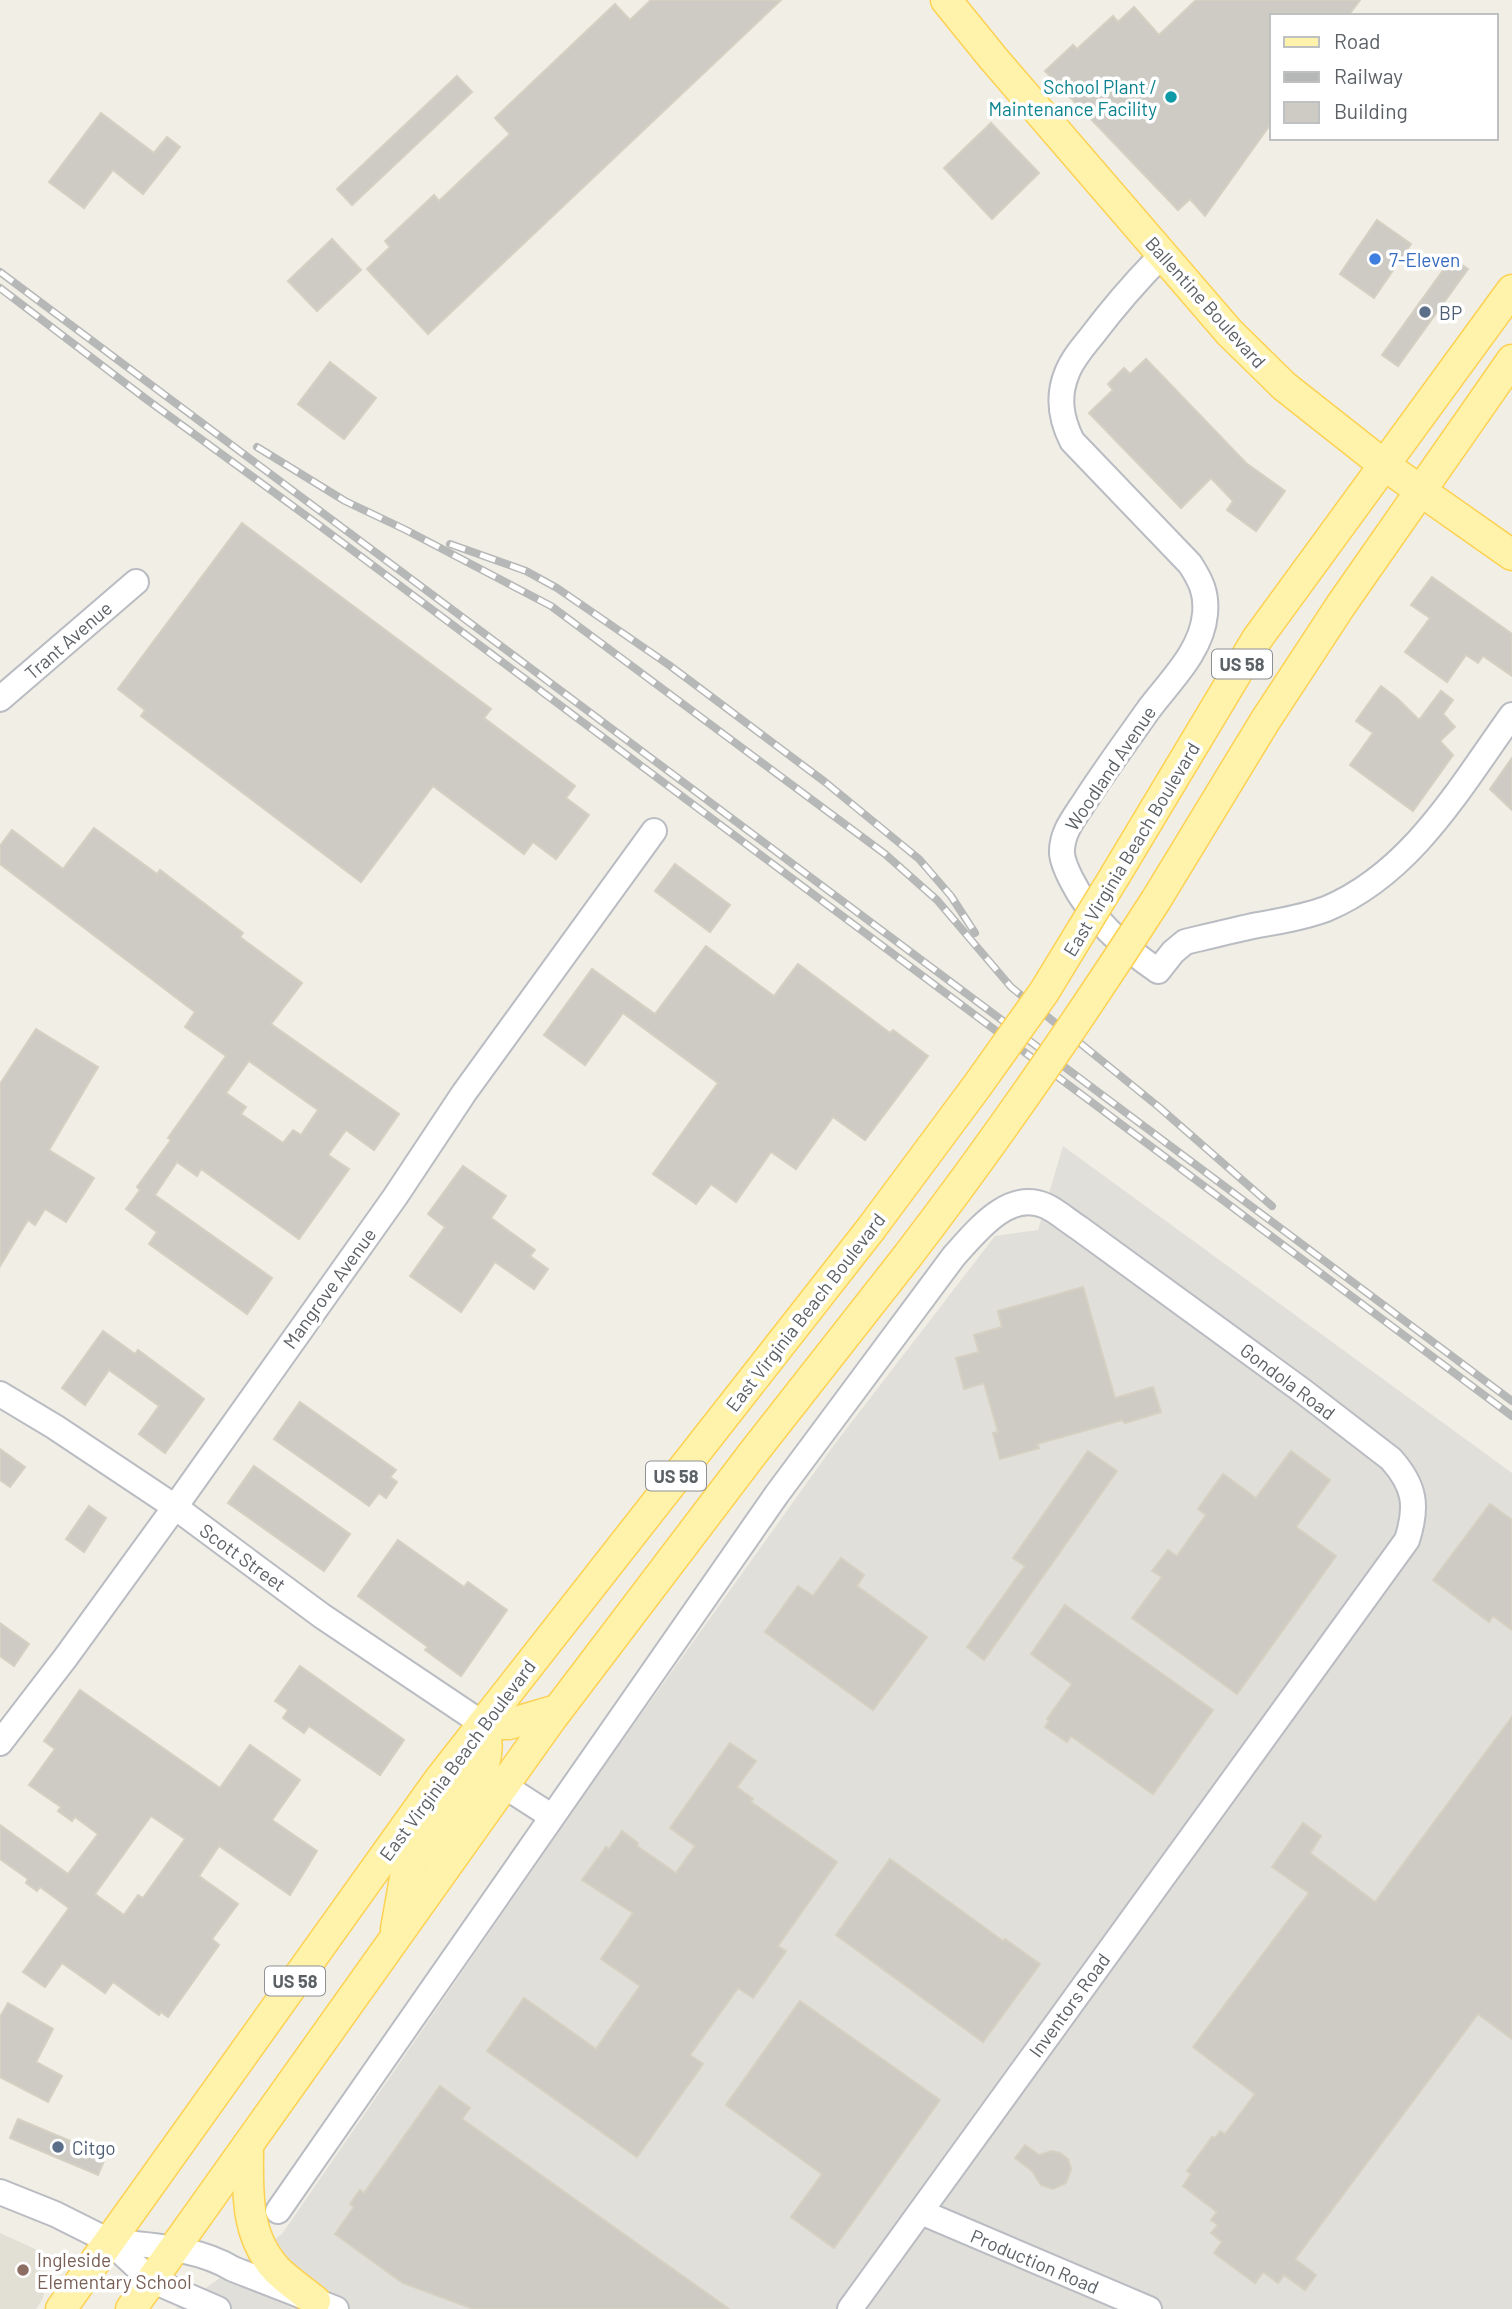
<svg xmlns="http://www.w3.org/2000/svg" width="1512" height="2309" font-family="Barlow,sans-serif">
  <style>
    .industrial { fill: #e1dfd9 }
    .education { fill: #e2e0d5 }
    .building { fill: #cdcbc3; stroke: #d5d0c2; stroke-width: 2; fill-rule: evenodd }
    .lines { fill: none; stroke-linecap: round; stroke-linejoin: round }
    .minor-casing { stroke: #b9bcc2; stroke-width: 28 }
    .major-casing { stroke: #fdd151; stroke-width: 33 }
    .minor { stroke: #fff; stroke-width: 24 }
    .major { stroke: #fff3ab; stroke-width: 30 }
    .rail-casing { stroke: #b6b7b7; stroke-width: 8 }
    .rail { stroke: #fff; stroke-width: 5; stroke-dasharray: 16; stroke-linecap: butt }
    .major-bridge-casing { stroke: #fdd151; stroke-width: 33; stroke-linecap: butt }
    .major-bridge { stroke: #fff3ab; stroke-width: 30 }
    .culture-dot { fill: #0f9aa8; stroke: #fff; stroke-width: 2.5 }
    .shop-dot { fill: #3f7fe0; stroke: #fff; stroke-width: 2.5 }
    .service-dot { fill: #5c6f8a; stroke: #fff; stroke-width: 2.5 }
    .education-dot { fill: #8d6e63; stroke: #fff; stroke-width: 2.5 }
    .labels { text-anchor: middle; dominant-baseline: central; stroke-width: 7; stroke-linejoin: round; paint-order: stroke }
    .shield { fill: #fff; stroke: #8d9094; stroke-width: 2 }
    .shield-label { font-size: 18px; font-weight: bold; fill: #5c6166 }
    .culture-label { font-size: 19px; fill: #0d838f; stroke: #fff; text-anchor: end }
    .shop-label { font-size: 19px; fill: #366cbe; stroke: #fff; text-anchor: start }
    .street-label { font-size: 19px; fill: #5c6166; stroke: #fff }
    .service-label { font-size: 19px; fill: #4e5e75; stroke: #fff; text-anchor: start }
    .education-label { font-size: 19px; fill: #785e54; stroke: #fff; text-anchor: start }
  </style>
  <rect width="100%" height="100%" fill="#f0eee5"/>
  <path class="industrial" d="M1063,1146L1512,1473V2309H176L282,2234L597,1776L834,1445L995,1236L1038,1230Z"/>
  <path class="education" d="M0,2233L35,2249L45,2264L48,2276L43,2298L36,2309H0Z"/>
  <g class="building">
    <path d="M651,0H781L428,334L367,269L390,247L385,241L434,195L439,201L510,134L495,118L615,4L630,20Z"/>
    <path d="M1196,0H1360L1348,16H1272V122L1205,216L1190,199L1178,210L1045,71L1073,45L1077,49L1113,16L1118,22L1134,7L1159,35Z"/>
    <path d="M457,76L472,92L352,205L337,189Z"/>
    <path d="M101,113L154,153L167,137L180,147L143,194L113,170L84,208L49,182Z"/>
    <path d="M991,123L1039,173L992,219L944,168Z"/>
    <path d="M1377,220L1411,244L1374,298L1340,274Z"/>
    <path d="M332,239L361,270L317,311L288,281Z"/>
    <path d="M1452,258L1468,269L1398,366L1382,355Z"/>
    <path d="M1146,359L1246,463L1285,491L1256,531L1227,510L1233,501L1211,478L1181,508L1089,413L1113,390L1108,384L1124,368L1130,374Z"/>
    <path d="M330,362L376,398L344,439L298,404Z"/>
    <path d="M242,523L491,709L484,718L575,786L566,798L589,815L556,859L533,842L524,854L433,786L361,882L141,716L145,710L118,689Z"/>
    <path d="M1432,577L1512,634V676L1483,656L1478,663L1466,655L1447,682L1405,652L1430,618L1411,605Z"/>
    <path d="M1381,686L1398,699L1419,720L1441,691L1453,700L1443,714L1455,727L1440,741L1453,755L1413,811L1350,765L1373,733L1356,721Z"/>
    <path d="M1512,758V810L1490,789Z"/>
    <path d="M94,828L157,874L160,870L243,933L240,937L302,983L271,1024L399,1114L374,1150L346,1130L328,1155L349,1169L299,1239L201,1169L197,1176L177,1162L155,1195L272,1278L247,1314L149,1244L157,1232L126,1209L140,1190L137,1187L171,1140L168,1138L226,1056L185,1027L195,1012L0,864V846L12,830L63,869ZM249,1061L318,1110L301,1135L293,1130L283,1143L241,1114L246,1107L226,1093Z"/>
    <path d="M675,864L730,905L710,932L655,891Z"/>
    <path d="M706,946L774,996L798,964L890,1033L893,1030L928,1056L865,1140L833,1117L796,1169L771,1152L736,1202L711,1184L696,1204L653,1174L718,1083L623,1013L585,1065L544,1035L592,969L655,1014Z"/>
    <path d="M36,1029L98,1067L49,1150L94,1178L66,1222L45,1209L35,1225L28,1220L0,1266V1084Z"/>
    <path d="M463,1166L506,1196L491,1218L535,1250L530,1256L548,1269L534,1289L495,1262L461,1312L410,1276L445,1227L428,1214Z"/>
    <path d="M1083,1287L1115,1398L1153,1387L1161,1412L1125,1423L1122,1420L1037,1444L1039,1448L1000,1459L993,1433L998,1432L984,1383L964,1389L956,1358L979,1352L974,1335L1002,1327L998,1311Z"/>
    <path d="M103,1331L135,1354L138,1350L204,1399L165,1453L139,1434L159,1406L109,1370L85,1405L62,1388Z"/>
    <path d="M300,1402L396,1470L390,1477L397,1482L386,1498L379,1493L369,1506L274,1439Z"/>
    <path d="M0,1449L25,1467L10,1487L0,1480Z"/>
    <path d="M1088,1451L1117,1471L984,1660L967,1647L1025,1566L1013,1558Z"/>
    <path d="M1291,1451L1330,1480L1296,1527L1336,1556L1237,1694L1132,1618L1162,1577L1152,1571L1168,1550L1177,1556L1206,1515L1198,1509L1223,1474L1256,1498Z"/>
    <path d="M254,1466L350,1534L324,1571L228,1503Z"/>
    <path d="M1490,1504L1512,1520V1630L1493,1616L1489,1622L1433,1580Z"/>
    <path d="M89,1506L106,1518L84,1552L66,1539Z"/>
    <path d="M398,1540L464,1587L468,1582L507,1610L461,1676L425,1650L428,1647L358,1596Z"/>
    <path d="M841,1558L864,1575L857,1586L927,1637L873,1710L765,1632L798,1586L813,1596Z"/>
    <path d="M1065,1605L1213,1710L1153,1794L1071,1736L1067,1742L1045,1727L1049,1721L1047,1719L1072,1684L1031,1654Z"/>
    <path d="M0,1623L29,1644L14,1666L0,1656Z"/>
    <path d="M300,1666L404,1740L380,1775L309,1726L304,1733L283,1718L288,1710L275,1701Z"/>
    <path d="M80,1690L220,1788L250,1745L300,1780L272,1820L317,1851L290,1895L219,1846L199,1876L238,1904L212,1939L219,1945L168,2017L161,2012L159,2015L113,1982L105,1993L62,1963L45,1987L23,1972L69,1908L40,1887L37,1891L26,1883L28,1879L0,1859V1825L68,1874L98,1834L75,1817L72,1821L58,1811L61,1807L29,1785L55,1749L44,1741ZM151,1816L185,1839L143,1898L138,1895L124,1915L95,1894Z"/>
    <path d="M1512,1717V2039L1478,2014L1295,2259L1316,2275L1305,2290L1284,2275L1278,2283L1263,2272L1255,2283L1214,2253L1222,2242L1211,2233L1218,2225L1211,2220L1217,2212L1183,2186L1191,2174L1187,2171L1212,2137L1215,2138L1220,2131L1225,2134L1255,2094L1193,2047L1309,1893L1272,1867L1303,1823L1321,1836L1310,1853L1375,1902Z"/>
    <path d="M730,1743L756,1761L737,1787L753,1799L751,1802L837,1862L778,1946L786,1951L753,1998L738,1988L690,2055L703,2064L637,2157L487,2051L524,1998L596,2049L640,1986L601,1959L633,1913L582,1880L606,1847L609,1849L622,1831L638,1843L637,1846L676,1873L695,1846L670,1828Z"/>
    <path d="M890,1859L1003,1941L1005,1939L1040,1964L983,2042L836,1935Z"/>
    <path d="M800,2001L940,2100L834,2248L791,2217L822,2174L726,2105Z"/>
    <path d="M8,2003L53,2029L36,2062L62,2076L48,2102L0,2077V2017Z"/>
    <path d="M440,2086L470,2108L462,2119L729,2309H473L403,2283L335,2234L354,2207L350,2204L360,2190L364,2193Z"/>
    <path d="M18,2119L106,2156L98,2175L10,2138Z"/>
    <path d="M1025,2145L1039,2155L1052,2151L1060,2153L1068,2159L1071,2169L1066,2183L1053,2189L1041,2185L1032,2171L1015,2158Z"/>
  </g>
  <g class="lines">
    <defs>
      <g id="minor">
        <path d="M1162,255C1136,281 1113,308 1091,337C1082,348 1072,360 1067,373C1057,397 1061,419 1072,441L1190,564C1201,581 1207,593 1205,614C1202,651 1170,681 1149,709C1127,740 1105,770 1085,801C1074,818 1061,833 1062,854C1063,863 1067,871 1071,879C1091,919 1122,946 1158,971L1173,952L1185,942C1210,936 1234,930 1258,925C1281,921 1304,917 1326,909C1412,873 1460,787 1512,715"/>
        <path d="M0,699L136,582"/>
        <path d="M0,1394L55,1427L175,1507L322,1616L483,1724"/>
        <path d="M0,1743L66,1657L175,1507L395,1197L464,1093L654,831"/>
        <path d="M503,1785L551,1816"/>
        <path d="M0,2192L55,2214L109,2241L151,2280L218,2309"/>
        <path d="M278,2211L777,1494L954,1256C976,1232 1008,1189 1046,1206C1057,1211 1068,1221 1079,1228L1304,1392L1391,1459C1415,1486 1418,1506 1407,1540L850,2309"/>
        <path d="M921,2212L1149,2309"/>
        <path d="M109,2241C149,2246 197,2247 233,2269L336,2309"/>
      </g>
      <g id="major">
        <path d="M946,0L993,58L1229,332L1284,386L1384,465L1512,555"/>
        <path d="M1116,874L1257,639L1512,290"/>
        <path d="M1156,900L1265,721L1341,605L1512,360"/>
        <path d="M483,1724H509L557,1710"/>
        <path d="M396,1929L405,1878L411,1864L482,1770C488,1753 488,1741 483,1724"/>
        <path d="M248,2145C248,2189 244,2235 277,2270C288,2281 303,2291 315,2301"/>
        <path d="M61,2309L439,1780L870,1230"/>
        <path d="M131,2309L551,1719L753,1453L906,1258"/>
      </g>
    </defs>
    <use href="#minor" class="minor-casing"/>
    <use href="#major" class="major-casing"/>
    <use href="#minor" class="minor"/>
    <use href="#major" class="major"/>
    <defs>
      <g id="rail">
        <path d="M0,272L1512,1401"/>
        <path d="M0,288L146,399L316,523L1512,1416"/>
        <path d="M257,447L345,501L406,530L551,606L885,854L937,900L1011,987L1160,1108L1272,1206"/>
        <path d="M450,544L526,571L557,588L669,665L825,782L919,859L951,896L975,933"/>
      </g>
    </defs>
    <use href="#rail" class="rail-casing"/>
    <use href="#rail" class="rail"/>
    <defs>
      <g id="major-bridge">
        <path d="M870,1230L977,1086L1044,992L1116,874"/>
        <path d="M906,1258C995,1142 1077,1023 1156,900"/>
      </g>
    </defs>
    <use href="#major-bridge" class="major-bridge-casing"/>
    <use href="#major-bridge" class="major-bridge"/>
  </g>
  <circle class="culture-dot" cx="1171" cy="97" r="7"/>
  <circle class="shop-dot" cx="1375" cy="259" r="7"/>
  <g class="service-dot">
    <circle cx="1425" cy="312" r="7"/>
    <circle cx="58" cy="2147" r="7"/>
  </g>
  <circle class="education-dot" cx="23" cy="2270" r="7"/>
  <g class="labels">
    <g class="shield">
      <rect x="1212" y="649.5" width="60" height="29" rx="5"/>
      <rect x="646" y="1461.5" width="60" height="29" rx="5"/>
      <rect x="265" y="1966.5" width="60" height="29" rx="5"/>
    </g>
    <g class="shield-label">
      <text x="1242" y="664">US 58</text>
      <text x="676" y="1476">US 58</text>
      <text x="295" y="1981">US 58</text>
    </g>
    <g class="culture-label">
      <text x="1157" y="86">School Plant /<tspan x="1157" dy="22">Maintenance Facility</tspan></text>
    </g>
    <g class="shop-label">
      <text x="1389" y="259">7-Eleven</text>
    </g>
    <g class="street-label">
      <text transform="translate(1206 302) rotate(48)">Ballentine Boulevard</text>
      <text transform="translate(68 640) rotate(-41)">Trant Avenue</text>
      <text transform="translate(1110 768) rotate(-56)">Woodland Avenue</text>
      <text transform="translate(1131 849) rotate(-59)">East Virginia Beach Boulevard</text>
      <text transform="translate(329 1288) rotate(-54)">Mangrove Avenue</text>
      <text transform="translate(805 1312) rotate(-52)">East Virginia Beach Boulevard</text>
      <text transform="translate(1288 1381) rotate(37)">Gondola Road</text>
      <text transform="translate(243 1557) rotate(36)">Scott Street</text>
      <text transform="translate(457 1760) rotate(-53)">East Virginia Beach Boulevard</text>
      <text transform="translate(1069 2005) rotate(-54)">Inventors Road</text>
      <text transform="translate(1035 2261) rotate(23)">Production Road</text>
    </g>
    <g class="service-label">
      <text x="1439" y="312">BP</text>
      <text x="72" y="2147">Citgo</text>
    </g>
    <g class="education-label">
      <text x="37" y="2259">Ingleside<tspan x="37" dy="22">Elementary School</tspan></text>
    </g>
  </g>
  <rect x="1270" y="14" width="228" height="126" fill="#ffffff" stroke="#bec0c2" stroke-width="2"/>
  <rect x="1284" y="37" width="35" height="10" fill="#fff3ab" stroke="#bec0c2" stroke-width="2"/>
  <text x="1334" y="49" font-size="21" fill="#5c6166">Road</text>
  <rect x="1284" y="72" width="35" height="10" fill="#b6b7b7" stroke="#bec0c2" stroke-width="2"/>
  <text x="1334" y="84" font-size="21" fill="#5c6166">Railway</text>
  <rect x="1284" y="102" width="35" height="21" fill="#cdcbc3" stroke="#bec0c2" stroke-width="2"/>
  <text x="1334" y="119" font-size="21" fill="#5c6166">Building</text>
</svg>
